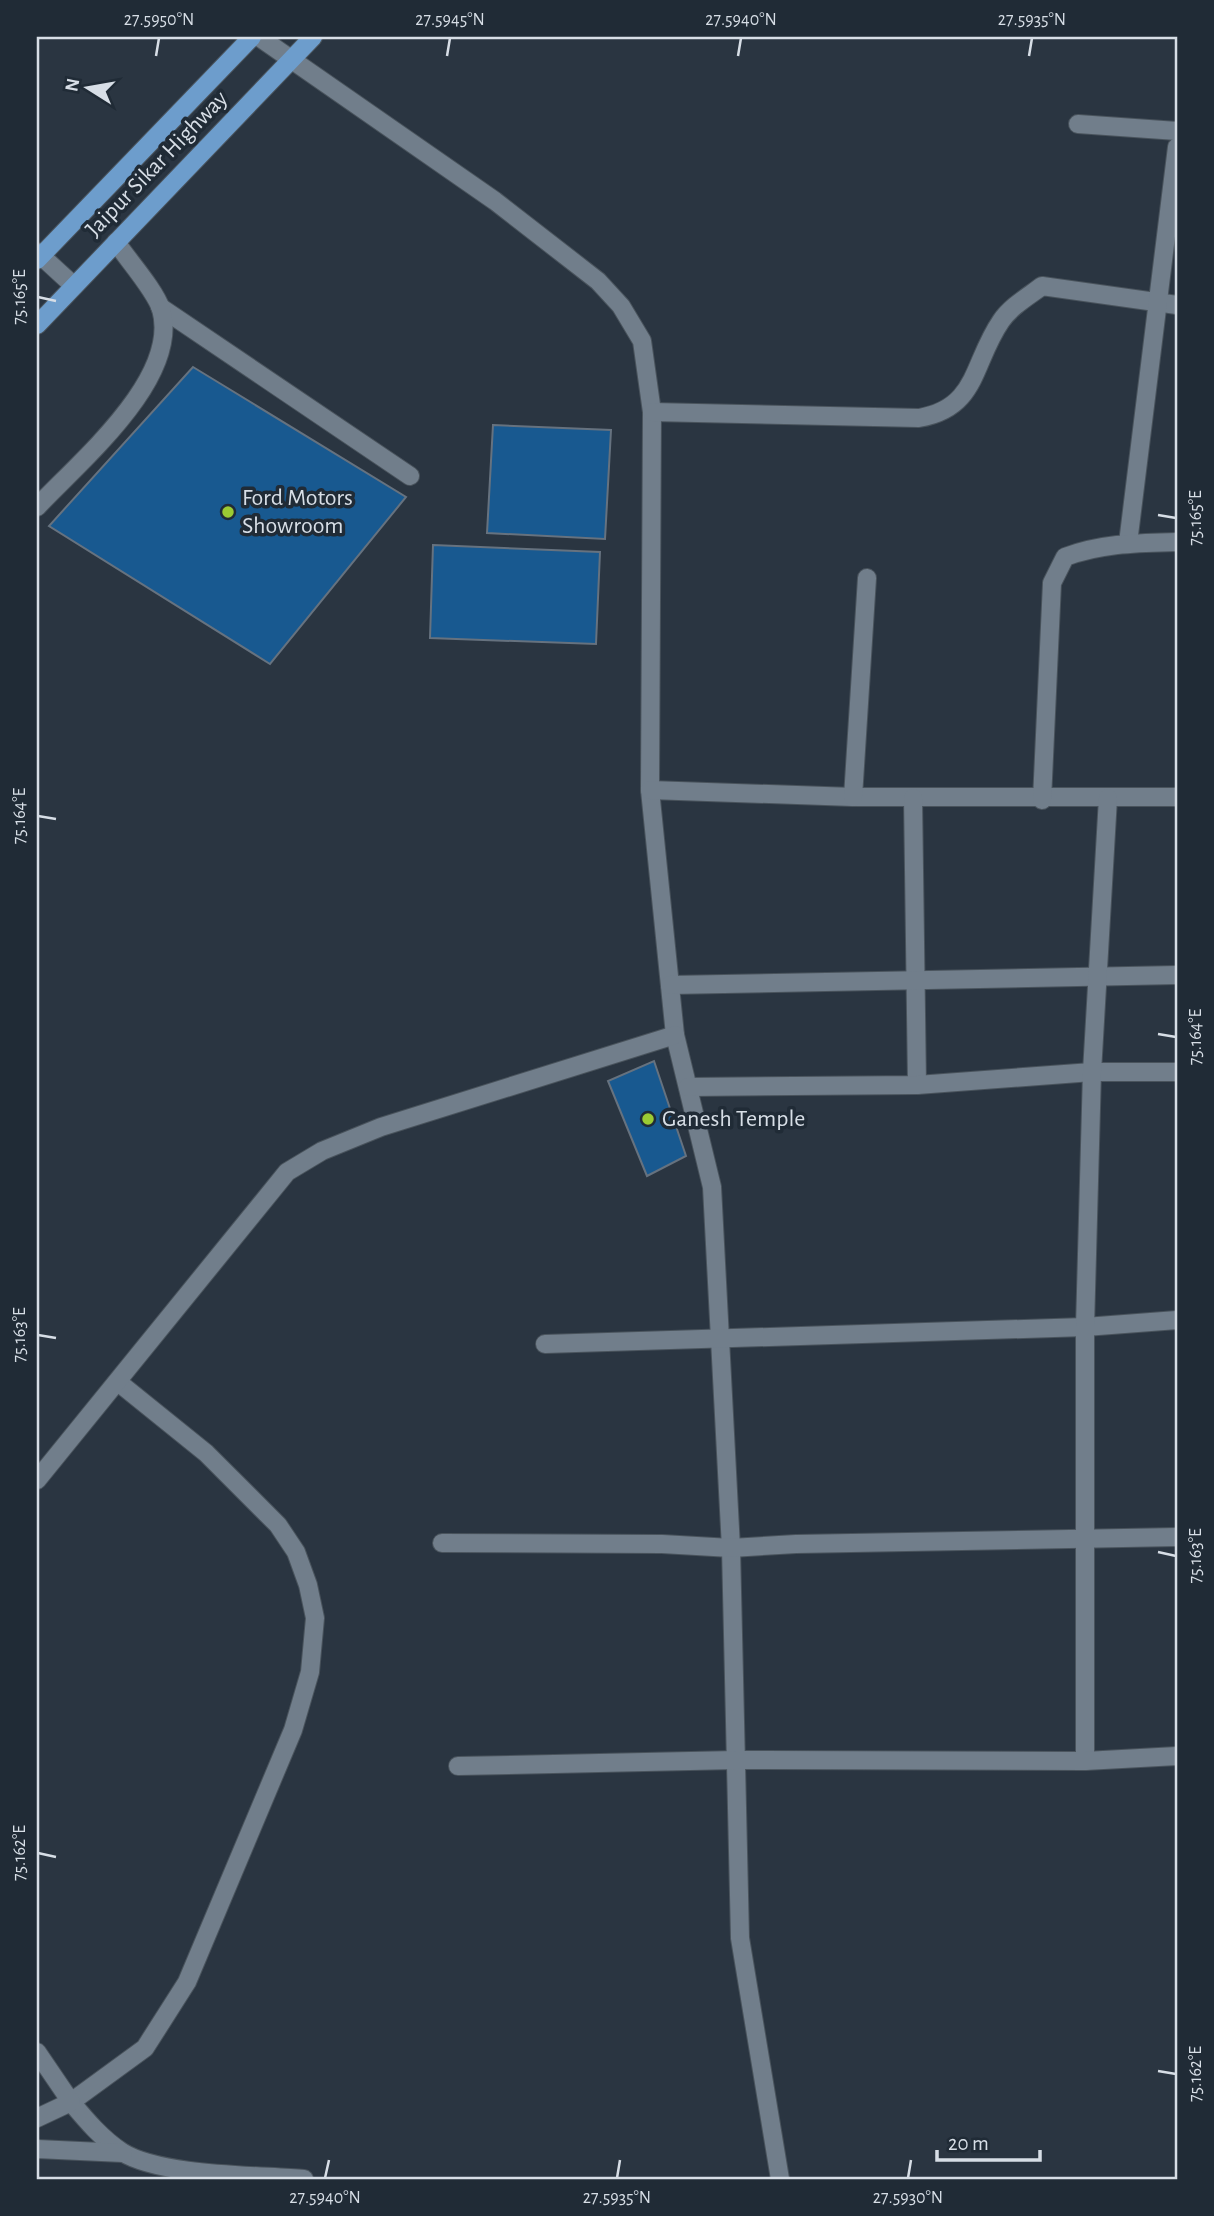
<svg xmlns="http://www.w3.org/2000/svg" width="1214" height="2216" font-family="'Alegreya Sans',sans-serif">
  <style>
    .building { fill: #185990; stroke: #66727f; stroke-width: 2 }
    .lines { fill: none; stroke-linecap: round; stroke-linejoin: round }
    .lane-casing { stroke: #49535c; stroke-width: 20 }
    .street-casing { stroke: #49535c; stroke-width: 20 }
    .primary-casing { stroke: #49535c; stroke-width: 20 }
    .lane { stroke: #717e8b; stroke-width: 18 }
    .street { stroke: #717e8b; stroke-width: 18 }
    .primary { stroke: #6d9dcc; stroke-width: 18 }
    .ticks { fill: none; stroke: #d7dee6; stroke-width: 2.5 }
    .poi-dot { fill: #9bcb33; stroke: #202b36; stroke-width: 2.5 }
    .labels { text-anchor: middle; dominant-baseline: central; stroke-width: 7; stroke-linejoin: round; paint-order: stroke }
    .street-label { font-size: 24px; fill: #d7dee6; stroke: #202b36 }
    .poi-label { font-size: 24px; fill: #d7dee6; stroke: #202b36; text-anchor: start }
    .neatline { fill: none; stroke: #d7dee6; stroke-width: 2.5 }
    .ticks-label { font-size: 18px; text-anchor: middle; fill: #d7dee6 }
  </style>
  <rect width="100%" height="100%" fill="#2a3541"/>
  <g class="building">
    <path d="M193,367L406,497L270,664L49,526Z"/>
    <path d="M493,425L611,430L605,539L487,533Z"/>
    <path d="M433,545L600,552L596,644L430,638Z"/>
    <path d="M654,1061L686,1156L647,1176L608,1081Z"/>
  </g>
  <g class="lines">
    <defs>
      <g id="lane">
        <path d="M160,307L410,476"/>
        <path d="M37,507C80,461 181,378 161,309C155,290 128,260 116,242"/>
      </g>
      <g id="street">
        <path d="M259,37L495,201L598,281L621,306L642,341L652,412L650,790L675,1035L712,1187L731,1548L740,1938L780,2179"/>
        <path d="M1078,124L1177,131"/>
        <path d="M37,252L74,286"/>
        <path d="M652,412L919,418C978,408 972,363 1001,321C1011,306 1029,296 1042,286L1177,305"/>
        <path d="M1128,543L1177,147"/>
        <path d="M650,790L853,797H1177"/>
        <path d="M853,797L867,578"/>
        <path d="M913,798L917,1085"/>
        <path d="M1042,800L1052,583L1065,557C1102,543 1139,543 1177,542"/>
        <path d="M670,985L1177,975"/>
        <path d="M688,1087L917,1085L1092,1072H1177"/>
        <path d="M545,1344L1085,1327L1177,1320"/>
        <path d="M118,1382L206,1453L278,1525L296,1552L308,1585L315,1618L310,1672L293,1730L187,1982L145,2048L71,2102C86,2120 102,2139 122,2152C160,2176 257,2175 304,2179"/>
        <path d="M37,1480L287,1172L322,1151L381,1127L675,1035"/>
        <path d="M442,1543L662,1544L731,1548L796,1544L1177,1537"/>
        <path d="M1085,1761V1327L1092,1072L1108,798"/>
        <path d="M458,1766L736,1760L1085,1761L1177,1756"/>
        <path d="M37,2052L71,2102L37,2118"/>
        <path d="M37,2149L123,2153"/>
      </g>
      <g id="primary">
        <path d="M37,260L252,37"/>
        <path d="M37,325L313,37"/>
      </g>
    </defs>
    <use href="#lane" class="lane-casing"/>
    <use href="#street" class="street-casing"/>
    <use href="#primary" class="primary-casing"/>
    <use href="#lane" class="lane"/>
    <use href="#street" class="street"/>
    <use href="#primary" class="primary"/>
  </g>
  <path class="ticks" d="M156,56L159,38M447,56L450,38M738,56L741,38M1029,56L1032,38M38,297L56,301M1158,515L1176,518M38,816L56,819M1158,1034L1176,1037M38,1335L56,1338M1158,1552L1176,1556M38,1853L56,1857M1158,2071L1176,2074M325,2178L329,2160M617,2178L620,2160M908,2178L911,2160"/>
  <g class="poi-dot">
    <circle cx="228" cy="512" r="7"/>
    <circle cx="648" cy="1119" r="7"/>
  </g>
  <g class="labels">
    <g class="street-label">
      <text transform="translate(157 164) rotate(-46)">Jaipur Sikar Highway</text>
    </g>
    <g class="poi-label">
      <text x="242" y="498">Ford Motors<tspan x="242" dy="28">Showroom</tspan></text>
      <text x="662" y="1119">Ganesh Temple</text>
    </g>
  </g>
  <rect width="1214" height="2216" fill="none" stroke="#202b36" stroke-width="77"/>
  <g transform="translate(88 88) rotate(281)" stroke="#202b36" stroke-width="5" paint-order="stroke">
  <path d="M0-5L12 26L0 18L-12 26Z" fill="#d7dee6"/>
  <text y="-10" font-size="19" font-weight="bold" text-anchor="middle" fill="#d7dee6">N</text>
  </g>
  <path d="M937 2150v10h103v-10" fill="none" stroke="#d7dee6" stroke-width="3.5"/>
  <text x="948" y="2150" font-size="21" fill="#d7dee6" stroke="#202b36" stroke-width="5" paint-order="stroke">20 m</text>
  <rect x="38" y="38" width="1138" height="2140" class="neatline"/>
  <g class="ticks-label">
    <text x="159" y="25">27.5950°N</text>
    <text x="450" y="25">27.5945°N</text>
    <text x="741" y="25">27.5940°N</text>
    <text x="1032" y="25">27.5935°N</text>
    <text transform="translate(19 297) rotate(-90)" y="6">75.165°E</text>
    <text transform="translate(1195 518) rotate(-90)" y="6">75.165°E</text>
    <text transform="translate(19 816) rotate(-90)" y="6">75.164°E</text>
    <text transform="translate(1195 1037) rotate(-90)" y="6">75.164°E</text>
    <text transform="translate(19 1335) rotate(-90)" y="6">75.163°E</text>
    <text transform="translate(1195 1556) rotate(-90)" y="6">75.163°E</text>
    <text transform="translate(19 1853) rotate(-90)" y="6">75.162°E</text>
    <text transform="translate(1195 2074) rotate(-90)" y="6">75.162°E</text>
    <text x="325" y="2203">27.5940°N</text>
    <text x="617" y="2203">27.5935°N</text>
    <text x="908" y="2203">27.5930°N</text>
  </g>
</svg>
